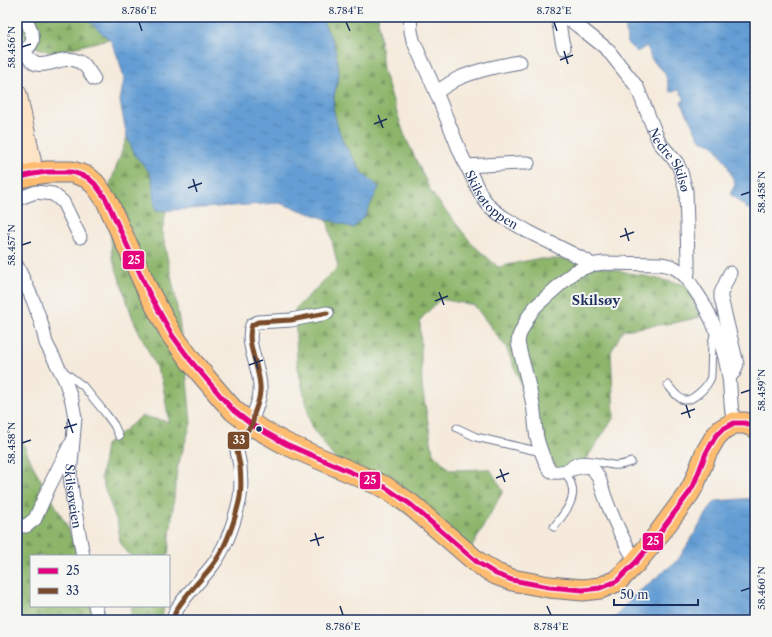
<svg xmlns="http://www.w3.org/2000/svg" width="772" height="637" font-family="'Libre Caslon Text',serif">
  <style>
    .forest { fill: url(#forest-firs); stroke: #547264 }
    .water { fill: url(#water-ripples); stroke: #406699 }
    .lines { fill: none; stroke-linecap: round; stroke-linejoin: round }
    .service-casing { stroke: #67708a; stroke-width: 9 }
    .minor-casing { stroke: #67708a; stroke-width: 15 }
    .secondary-casing { stroke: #67708a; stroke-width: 21 }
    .primary-casing { stroke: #67708a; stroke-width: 23 }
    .service { stroke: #fff; stroke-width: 7 }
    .minor { stroke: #fff; stroke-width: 13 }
    .secondary { stroke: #fee4c6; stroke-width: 19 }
    .primary { stroke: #fdbc70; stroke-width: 21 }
    .bus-1-casing { stroke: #f6f6f2; stroke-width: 8 }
    .bus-2-casing { stroke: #f6f6f2; stroke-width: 8 }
    .bus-1 { stroke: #e5007d; stroke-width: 5 }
    .bus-2 { stroke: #7a4b2a; stroke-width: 5 }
    .ticks { fill: none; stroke: #1b2f5e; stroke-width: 1.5 }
    .bus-dot { fill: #1b2f5e; stroke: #f6f6f2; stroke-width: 1.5 }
    .labels { text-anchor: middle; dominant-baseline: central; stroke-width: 4; stroke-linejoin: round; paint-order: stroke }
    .street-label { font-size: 12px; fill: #1b2f5e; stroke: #f6f6f2 }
    .neighbourhood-label { font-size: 13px; font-weight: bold; fill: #1b2f5e; stroke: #f6f6f2 }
    .line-badge { stroke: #f6f6f2; stroke-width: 1.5 }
    .badge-label { font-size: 11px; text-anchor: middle; font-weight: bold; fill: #fff }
    .neatline { fill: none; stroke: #1b2f5e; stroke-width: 1.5 }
    .ticks-label { font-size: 10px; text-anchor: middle; fill: #1b2f5e }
  </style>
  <defs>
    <pattern id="forest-firs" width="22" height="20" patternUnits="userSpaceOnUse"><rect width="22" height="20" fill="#8cb56b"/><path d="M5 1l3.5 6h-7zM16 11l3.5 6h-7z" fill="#72945b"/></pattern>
    <pattern id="water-ripples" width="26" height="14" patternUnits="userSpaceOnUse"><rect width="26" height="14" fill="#659ed4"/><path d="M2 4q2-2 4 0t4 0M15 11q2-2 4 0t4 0" fill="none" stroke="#5281af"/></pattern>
  </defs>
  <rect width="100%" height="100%" fill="#f6f6f2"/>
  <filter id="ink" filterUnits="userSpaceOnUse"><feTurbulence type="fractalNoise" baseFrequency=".025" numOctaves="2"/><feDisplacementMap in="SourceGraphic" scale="8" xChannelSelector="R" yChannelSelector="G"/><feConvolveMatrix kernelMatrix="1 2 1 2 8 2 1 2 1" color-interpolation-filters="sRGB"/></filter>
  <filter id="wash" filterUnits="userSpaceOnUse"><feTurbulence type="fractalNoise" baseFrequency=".012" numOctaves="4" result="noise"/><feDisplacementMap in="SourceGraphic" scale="16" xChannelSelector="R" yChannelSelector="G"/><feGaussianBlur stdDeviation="0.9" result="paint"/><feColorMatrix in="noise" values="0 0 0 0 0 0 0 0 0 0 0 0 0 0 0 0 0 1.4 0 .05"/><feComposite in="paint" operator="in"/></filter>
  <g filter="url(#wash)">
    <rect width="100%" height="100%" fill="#f5eadb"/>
    <g class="forest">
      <path d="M19,17H85L109,39L52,53L27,44Z"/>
      <path d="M321,17H378L383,70L404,134L431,192L473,245L498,267L535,259H565L686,285L701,317L673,323L623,330L611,352L614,417L579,470L556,471L506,347L474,305L440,299L420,320L422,386L433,453L450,470L490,469L503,491L466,558L452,544L343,470L311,426L297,363L295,309L338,267L327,219L354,228L379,187L363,174L344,144L338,128L333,108L334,96L339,74L336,53L333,42Z"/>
      <path d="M127,137L135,155L150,173L152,179L156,211L166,210L162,232L175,295L185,359L191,423L177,469L168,556H130L120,542L118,525L101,478L106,445L142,416L169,422L162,380L133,319L112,257L108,190Z"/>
      <path d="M17,429L33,466L66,524L79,556H31V606H98L103,620H17Z"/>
      <path d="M132,606H164L162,620H130Z"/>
    </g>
    <g class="water">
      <path d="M85,17H321L333,42L336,53L339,74L334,96L333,108L338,128L344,144L363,174L379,187L365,216L353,228L279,203L156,211L152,179L150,173L135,155L127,137L120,101L124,79L119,60L111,41Z"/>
      <path d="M625,17H755V207L754,206L749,210L730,194L735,185L727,164L713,144L700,140L681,102L685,99L679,90L670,92L666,76L664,72L651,59L647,46L637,52L627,43Z"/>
      <path d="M755,498V620H612L616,617L631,598L678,560L712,505L716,501Z"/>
    </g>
  </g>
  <g filter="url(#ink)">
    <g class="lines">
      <defs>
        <g id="service">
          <path d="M62,370L83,386L106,414L114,425L119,436"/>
          <path d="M668,385C672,390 678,399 685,400C692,401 706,388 709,381C710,380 711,377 711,375L712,343L715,331"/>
          <path d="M457,428L476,437L541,452"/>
          <path d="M554,527C562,516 576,501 572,487C571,481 568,477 565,472C575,452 597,463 613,465C620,466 625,464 631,462"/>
        </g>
        <g id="minor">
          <path id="s1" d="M410,17L411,31L413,40L436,92L461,154L481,195L489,206L503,217L529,232L587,261L591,265L603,263L661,264C674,266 678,269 687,278"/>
          <path d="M557,17C561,27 560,38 564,48"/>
          <path id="s2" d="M566,17L578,26L607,49L637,87L659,142L677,163L681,172L686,191L688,260V272L687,278C692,286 697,293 702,301C715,324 725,351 729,377C731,392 730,408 734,423"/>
          <path d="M23,50C27,55 30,61 36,64C51,68 68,50 85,66C88,69 91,75 94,79"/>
          <path d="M17,53C41,45 32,33 25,17"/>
          <path d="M436,92C443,88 450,83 457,79C477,70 498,66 520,62"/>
          <path d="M466,166L520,163H528"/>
          <path d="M17,199L36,192L53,194L63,202L80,237"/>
          <path d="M591,265L574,272L535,307L528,317L519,336L518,343C523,364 529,384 533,405C535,416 535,427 537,438C539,446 542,454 545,461C546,464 547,467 549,469C557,479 579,463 590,467C599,472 601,485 604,494C612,517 623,540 636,562"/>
          <path id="s3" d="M17,266L33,300L41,322L46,343L65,380L72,401L75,418L70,475L73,500L83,556"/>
          <path d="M729,377L734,372L737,364L721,298V293L730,273"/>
          <path d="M17,523L20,526H26L35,519L49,487L70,445"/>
          <path d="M95,606L99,620"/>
          <path d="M173,620C174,616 175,612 177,609C187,593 201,580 212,566C225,549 234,523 239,502C242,491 241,478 240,466C239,459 235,449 238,442C241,435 248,431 252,425C253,422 254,417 254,414C257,405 261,397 260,387C260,367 245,344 252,325L258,322L291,320L327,313"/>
        </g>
        <path id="secondary" d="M17,94L31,159L33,174"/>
        <path id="primary" d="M17,178L33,174L47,172H72L87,177L95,184L106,199L148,291L172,335L191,361L224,400L234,411L252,425L286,444L385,487L410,504L477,562L496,574L512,580L549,587L583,590L600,588L617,581L636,562L655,539L689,493L694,484L706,453L716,436L723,429L734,423H745L755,427"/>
      </defs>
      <use href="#service" class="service-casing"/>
      <use href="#minor" class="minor-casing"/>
      <use href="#secondary" class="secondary-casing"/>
      <use href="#primary" class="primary-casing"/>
      <use href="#service" class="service"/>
      <use href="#minor" class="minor"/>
      <use href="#secondary" class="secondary"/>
      <use href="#primary" class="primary"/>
      <defs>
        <path id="bus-1" d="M17,178L33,174L47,172H72L87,177L95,184L106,199L148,291L172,335L191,361L224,400L234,411L252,425L286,444L385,487L410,504L477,562L496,574L512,580L549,587L583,590L600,588L617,581L636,562L655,539L689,493L694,484L706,453L716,436L723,429L734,423H745L755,427"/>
        <path id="bus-2" d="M173,620C174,616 175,612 177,609C187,593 201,580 212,566C225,549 234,523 239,502C242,491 241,478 240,466C239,459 235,449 238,442C241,435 248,431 252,425C253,422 254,417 254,414C257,405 261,397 260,387C260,367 245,344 252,325L258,322L291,320L327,313"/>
      </defs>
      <use href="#bus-1" class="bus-1-casing"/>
      <use href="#bus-2" class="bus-2-casing"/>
      <use href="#bus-1" class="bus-1"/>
      <use href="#bus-2" class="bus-2"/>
    </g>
  </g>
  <path class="ticks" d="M139,22L142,31M346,22L350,31M554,22L557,31M22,47L31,44M564,51L568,64M560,60L573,55M378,115L383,128M374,124L387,119M193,179L197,192M188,188L202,183M741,195L750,192M625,228L629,241M620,237L634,232M22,245L31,242M439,292L444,305M435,301L448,296M254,356L258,369M249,365L263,360M741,393L750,390M686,405L690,418M681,414L695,409M68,419L73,433M64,428L77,424M22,443L31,440M500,469L505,482M496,478L509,473M315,533L319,546M310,541L324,537M741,591L750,588M340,606L343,615M547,606L551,615"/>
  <circle class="bus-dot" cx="259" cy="429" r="3.5"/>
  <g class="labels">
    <g class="street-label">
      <text stroke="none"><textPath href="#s2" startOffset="181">Nedre Skilsø</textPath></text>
      <text stroke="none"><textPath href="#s1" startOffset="203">Skilsøtoppen</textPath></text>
      <text stroke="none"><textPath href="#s3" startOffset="242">Skilsøveien</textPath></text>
    </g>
    <g class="neighbourhood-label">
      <text x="596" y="300">Skilsøy</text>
    </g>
  </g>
  <g class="line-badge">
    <rect x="122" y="250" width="23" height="20" rx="4" fill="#e5007d"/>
    <rect x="227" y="431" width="23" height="19" rx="4" fill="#7a4b2a"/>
    <rect x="359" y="471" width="22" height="19" rx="4" fill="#e5007d"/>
    <rect x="642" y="532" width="22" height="19" rx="4" fill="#e5007d"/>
  </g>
  <g class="badge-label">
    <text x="134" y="264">25</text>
    <text x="239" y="444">33</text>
    <text x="370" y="484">25</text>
    <text x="653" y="545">25</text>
  </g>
  <rect width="772" height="637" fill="none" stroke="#f6f6f2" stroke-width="44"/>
  <rect x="30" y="555" width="140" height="52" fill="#f6f6f2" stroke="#9ea6b7"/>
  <rect x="38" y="568" width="20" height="6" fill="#e5007d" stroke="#9ea6b7"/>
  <text x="66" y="575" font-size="12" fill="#1b2f5e">25</text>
  <rect x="38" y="588" width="20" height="6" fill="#7a4b2a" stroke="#9ea6b7"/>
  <text x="66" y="595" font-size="12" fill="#1b2f5e">33</text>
  <path d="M614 599v6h84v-6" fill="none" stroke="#1b2f5e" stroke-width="2"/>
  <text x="620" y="599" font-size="12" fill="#1b2f5e" stroke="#f6f6f2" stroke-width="3" paint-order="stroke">50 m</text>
  <rect x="22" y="22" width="728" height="593" class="neatline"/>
  <g class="ticks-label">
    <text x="139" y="14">8.786°E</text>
    <text x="346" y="14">8.784°E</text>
    <text x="554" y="14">8.782°E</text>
    <text transform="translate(11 47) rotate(-90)" y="4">58.456°N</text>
    <text transform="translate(761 192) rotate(-90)" y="4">58.458°N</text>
    <text transform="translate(11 245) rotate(-90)" y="4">58.457°N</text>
    <text transform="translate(761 390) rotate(-90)" y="4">58.459°N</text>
    <text transform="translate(11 443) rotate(-90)" y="4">58.458°N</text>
    <text transform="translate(761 588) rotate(-90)" y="4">58.460°N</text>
    <text x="343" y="630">8.786°E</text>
    <text x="551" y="630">8.784°E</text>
  </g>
</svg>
